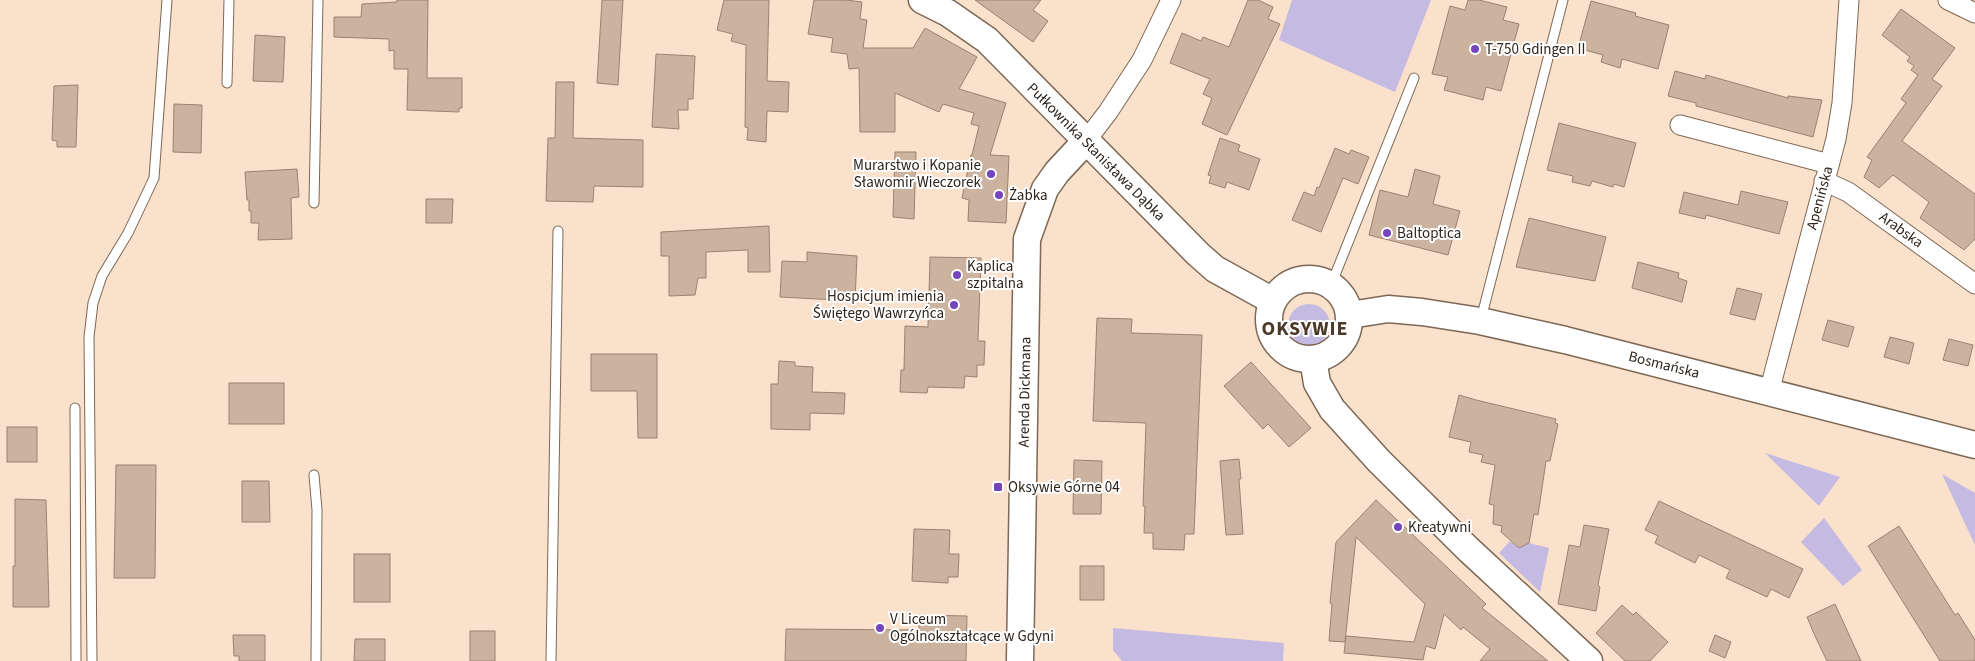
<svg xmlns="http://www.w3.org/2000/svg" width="1975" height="661" font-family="'Source Sans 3',sans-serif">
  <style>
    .green { fill: #c5bae1 }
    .building { fill: #cbb39f; stroke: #99826f }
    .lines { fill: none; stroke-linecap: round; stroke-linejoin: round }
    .lane-casing { stroke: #7d6855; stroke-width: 11 }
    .street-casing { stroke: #7d6855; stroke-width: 21 }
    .secondary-casing { stroke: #7d6855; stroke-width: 29 }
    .lane { stroke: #fff; stroke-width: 9 }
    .street { stroke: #fff; stroke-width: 19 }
    .secondary { stroke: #fff; stroke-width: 26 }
    .poi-dot { fill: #7445bd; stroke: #fff; stroke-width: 2 }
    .labels { text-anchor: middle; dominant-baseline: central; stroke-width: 4; stroke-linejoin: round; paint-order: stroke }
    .poi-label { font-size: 15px; fill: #2e251d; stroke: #fff; text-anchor: start }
    .street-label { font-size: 15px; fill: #2e251d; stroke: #fff }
    .district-label { font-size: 20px; font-weight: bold; letter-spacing: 1px; fill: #4d3928; stroke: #fff }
  </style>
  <rect width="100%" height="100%" fill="#fae1cc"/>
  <g class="green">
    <path d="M1292,0H1431L1395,92L1279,40Z"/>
    <circle cx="1309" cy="325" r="21"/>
    <path d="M1765,453L1840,477L1819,506Z"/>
    <path d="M1942,474L1975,493V545Z"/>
    <path d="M1824,518L1862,570L1843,586L1801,542Z"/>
    <path d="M1510,541L1519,548L1529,543L1549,548L1540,592L1499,553Z"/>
    <path d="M1113,628L1284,643L1283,661H1122L1113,650Z"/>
  </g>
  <g class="building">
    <path d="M397,0H428L427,78H462V108H459V112L407,110L408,69H394V50L389,51V39L334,37V17H361L362,4L397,2Z"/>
    <path d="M602,0H623L618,85L597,83Z"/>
    <path d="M724,0H769L767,81L789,82L788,112L767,111L766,142L747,140L748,128L745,127L746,45L731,41L733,34L717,30Z"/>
    <path d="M814,0H846L862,2L860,19L867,20L863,48H913L925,28L977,57L959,89L1006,103L990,155L1009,156L1006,223L968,221L969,200L962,198L971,155H972L979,126L971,124L974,113L943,104L939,112L895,93V132H860L859,68L849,69L847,54L831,52L833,38L808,34Z"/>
    <path d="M975,0H1041L1033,10L1048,21L1033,42Z"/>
    <path d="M1248,0H1258L1273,7L1268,19L1280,24L1227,135L1202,124L1212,98L1203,94L1210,79L1170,63L1182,33L1201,41L1203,37L1229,47Z"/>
    <path d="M1468,0H1479L1507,7L1503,20L1519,24L1501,91L1486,87L1483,100L1444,90L1448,77L1432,74L1450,6L1465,10Z"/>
    <path d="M1591,1L1636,13L1635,16L1669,25L1658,69L1622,59L1620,68L1601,62L1603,55L1578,48Z"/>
    <path d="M1901,9L1955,48L1932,79L1942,86L1902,141L1975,194V239L1964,250L1920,218L1929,202L1893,175L1879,188L1864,177L1872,160L1867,157L1906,103L1901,99L1918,75L1911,70L1914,66L1907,61L1910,57L1882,35Z"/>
    <path d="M255,35L285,37L283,82L253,81Z"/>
    <path d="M656,54L695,56L693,99H688V110H678L679,129L652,127Z"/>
    <path d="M1675,71L1705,79L1706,75L1788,98V96L1822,100L1813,137L1696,106V103L1668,96Z"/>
    <path d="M556,82H574L573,138L643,140V187L594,186L593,202L546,201L548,138H555Z"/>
    <path d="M78,85L76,147H57V141L52,140L54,86Z"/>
    <path d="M174,104L202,105L201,153L173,152Z"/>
    <path d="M1559,123L1636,143L1624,187L1614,184L1613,187L1592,181L1590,186L1572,182L1573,176L1547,170Z"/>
    <path d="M1220,138L1240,145L1238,151L1260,159L1249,190L1227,182L1225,188L1209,183L1211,176L1208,175Z"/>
    <path d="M1335,148L1349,154L1351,150L1369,157L1358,184L1343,178L1321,232L1292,220L1304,192L1314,196L1317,187L1319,188Z"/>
    <path d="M895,152H916L914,219L893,217Z"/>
    <path d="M297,169L299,197L291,198L292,239L258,240L259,223H251V211H249V200H247L245,172Z"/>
    <path d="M1415,169L1440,176L1433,204L1460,211L1448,255L1369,235L1380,190L1408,197Z"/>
    <path d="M1741,191L1788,202L1779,234L1706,215L1705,219L1679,213L1684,192L1738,205Z"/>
    <path d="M426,199H453L452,223H426Z"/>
    <path d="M1529,218L1606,237L1595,281L1516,267Z"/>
    <path d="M769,226L770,272H748V250L706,252V278H698L695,295L669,296V256H661V232Z"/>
    <path d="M807,252L857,256L855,301L780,297L782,261L807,262Z"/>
    <path d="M930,257L981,258L978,341H985L984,365H977V377L965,376L964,388L928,387L927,393L900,392L901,370H904L905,326L928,327Z"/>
    <path d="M1638,262L1679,273L1678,278L1687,281L1682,302L1632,288Z"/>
    <path d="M1737,288L1762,294L1755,320L1730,314Z"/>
    <path d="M1097,318L1132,319L1131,333L1202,335L1194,534H1185L1184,550L1153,549V533H1144L1145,506H1143L1146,423L1093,421Z"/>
    <path d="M1828,320L1854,327L1848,347L1822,340Z"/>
    <path d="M1890,337L1914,343L1909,364L1884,357Z"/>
    <path d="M1949,339L1973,345L1968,366L1943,360Z"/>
    <path d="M591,354H657V438H638L637,391H591Z"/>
    <path d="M779,361L795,362V366L813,367L812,392L845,393L844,414L810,413V430L771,429V384H778Z"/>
    <path d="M1251,362L1311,428L1289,447L1268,424L1263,429L1224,386Z"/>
    <rect x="229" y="383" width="55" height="41"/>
    <path d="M1459,395L1476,400L1556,419L1555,423L1558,424L1550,461H1546L1538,515L1534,514L1529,543L1519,548L1501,532L1502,526L1493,524L1494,505L1489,504L1495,465L1481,462L1483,455L1469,452L1471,442L1449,437Z"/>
    <rect x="7" y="427" width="30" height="35"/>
    <path d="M1239,459L1241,479H1239L1243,534L1226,535L1220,461Z"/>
    <path d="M1074,460L1102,461L1101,514H1073Z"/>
    <path d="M116,465H156L155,578H114Z"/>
    <path d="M242,481H269L270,522H242Z"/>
    <path d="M15,499L46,500L49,607H13V566H15Z"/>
    <path d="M1376,500L1486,604L1482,608L1548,661H1480L1490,649L1463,627L1461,630L1444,614L1435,649L1426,646L1423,660L1344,653L1346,636L1414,642L1425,604L1356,537L1345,642L1329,641L1332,604L1330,603L1336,542Z"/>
    <path d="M1659,501L1803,569L1789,598L1771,589L1767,597L1726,578L1730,570L1699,555L1695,563L1655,543L1658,536L1645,530Z"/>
    <path d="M1584,525L1609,529L1598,585L1600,587L1596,611L1558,604L1569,545L1580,547Z"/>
    <path d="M1899,526L1955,615L1958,613L1975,640V661H1940L1868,546Z"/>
    <path d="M914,529L950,530L949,554H959L958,577H948V583L912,581Z"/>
    <rect x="354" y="554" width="36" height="48"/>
    <rect x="1080" y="566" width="24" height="34"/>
    <path d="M1835,604L1861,661H1827L1815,636L1807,617Z"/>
    <path d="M1622,605L1633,615L1636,612L1668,642L1650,661H1625L1596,633Z"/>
    <path d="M919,615L967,616L966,661H785L786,629L919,630Z"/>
    <rect x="470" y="631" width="25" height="30"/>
    <path d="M233,635H265V661H239V656H234Z"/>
    <path d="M1715,635L1731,642L1725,658L1709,651Z"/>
    <path d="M355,639H385V661H354Z"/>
  </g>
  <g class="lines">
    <defs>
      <g id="lane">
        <path d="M227,83L229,0"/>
        <path d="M314,203L318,0"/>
        <path d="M1331,285L1414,78"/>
        <path d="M1481,319L1563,0"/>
        <path d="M75,408L76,661"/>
        <path d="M314,475L317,510L316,661"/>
        <path d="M92,661L89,337L93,303L102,276L128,233L154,178L167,0"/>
        <path d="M551,661L558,231"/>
      </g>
      <g id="street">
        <path d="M1948,0L1975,13"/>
        <path d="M1680,125L1829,164"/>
        <path d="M1085,142L1108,112L1142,60L1171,0"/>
        <path d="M1824,181L1848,192L1975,284"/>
        <path d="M1769,392L1836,139L1842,103L1849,0"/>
      </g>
      <g id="secondary">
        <path d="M922,0L948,13L987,40L1198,254L1215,269L1273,301"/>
        <circle cx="1309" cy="319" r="40"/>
        <path d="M1350,315L1388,309L1422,312L1480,321L1565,340L1975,445"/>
        <path d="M1313,359L1317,383L1332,409L1379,461L1468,549L1589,661"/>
        <path d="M1020,661L1027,239L1045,189L1057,172L1085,142"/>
      </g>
    </defs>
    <use href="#lane" class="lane-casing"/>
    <use href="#street" class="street-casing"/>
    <use href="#secondary" class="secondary-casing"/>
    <use href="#lane" class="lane"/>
    <use href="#street" class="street"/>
    <use href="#secondary" class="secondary"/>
  </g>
  <g class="poi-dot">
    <circle cx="1475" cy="49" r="5"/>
    <circle cx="991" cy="174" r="5"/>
    <circle cx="999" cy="195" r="5"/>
    <circle cx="1387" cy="233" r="5"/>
    <circle cx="957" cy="275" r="5"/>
    <circle cx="954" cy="305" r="5"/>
    <rect x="993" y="482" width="10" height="10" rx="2.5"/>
    <circle cx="1398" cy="527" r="5"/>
    <circle cx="880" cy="628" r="5"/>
  </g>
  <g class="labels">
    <g class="poi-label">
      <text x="1485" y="49">T-750 Gdingen II</text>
      <text x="981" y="165" text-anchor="end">Murarstwo i Kopanie<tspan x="981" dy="17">Sławomir Wieczorek</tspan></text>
      <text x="1009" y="195">Żabka</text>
      <text x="1397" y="233">Baltoptica</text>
      <text x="967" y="266">Kaplica<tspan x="967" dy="17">szpitalna</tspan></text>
      <text x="944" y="296" text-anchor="end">Hospicjum imienia<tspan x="944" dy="17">Świętego Wawrzyńca</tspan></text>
      <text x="1008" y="487">Oksywie Górne 04</text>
      <text x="1408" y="527">Kreatywni</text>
      <text x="890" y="619">V Liceum<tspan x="890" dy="17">Ogólnokształcące w Gdyni</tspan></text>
    </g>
    <g class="street-label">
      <text transform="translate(1096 152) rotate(45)">Pułkownika Stanisława Dąbka</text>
      <text transform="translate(1820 198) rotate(-75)">Apenińska</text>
      <text transform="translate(1901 230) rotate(36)">Arabska</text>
      <text transform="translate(1664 365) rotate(14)">Bosmańska</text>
      <text transform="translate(1025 392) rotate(-89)">Arenda Dickmana</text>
    </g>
    <g class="district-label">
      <text x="1305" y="329">OKSYWIE</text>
    </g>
  </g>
</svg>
